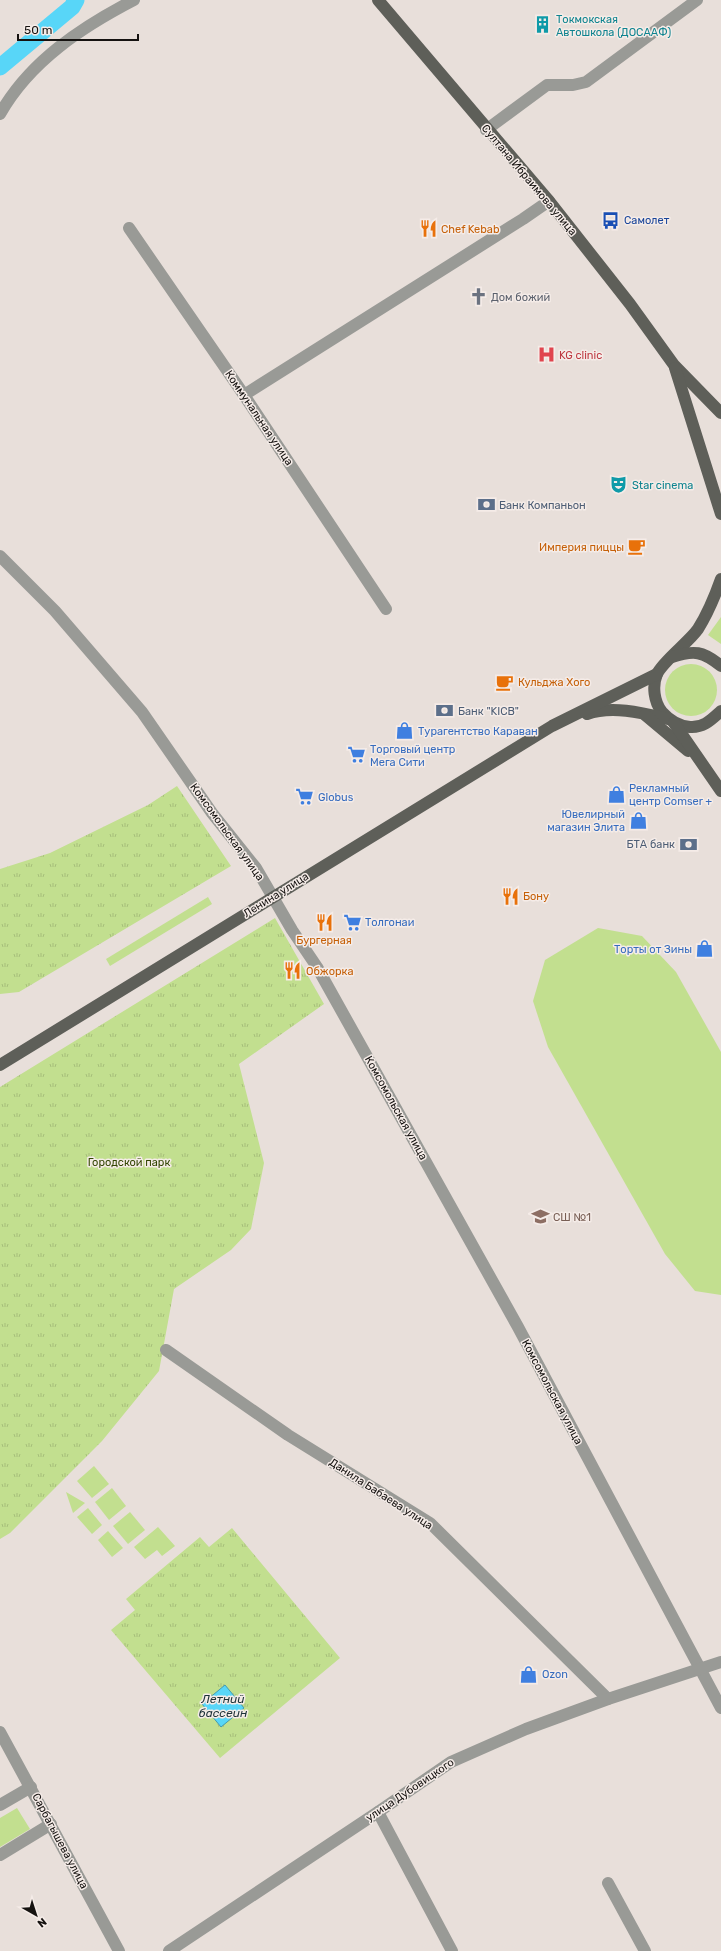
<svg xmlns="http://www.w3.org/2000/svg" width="721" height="1951" font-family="Rubik,sans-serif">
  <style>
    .green { fill: #c2df8f }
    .park { fill: url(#park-tufts) }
    .water { fill: #58d6f8; stroke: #449bb2 }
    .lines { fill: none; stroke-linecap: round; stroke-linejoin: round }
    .canal { stroke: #58d6f8; stroke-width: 17 }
    .minor { stroke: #999a96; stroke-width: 12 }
    .major { stroke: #5e5f59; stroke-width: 12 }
    .labels { text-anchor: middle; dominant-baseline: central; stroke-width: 3; stroke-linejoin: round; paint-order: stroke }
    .culture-label { font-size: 11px; fill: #0d838f; stroke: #f5ece8; text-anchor: start }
    .street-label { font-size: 11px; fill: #151210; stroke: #f5ece8 }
    .transit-label { font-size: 11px; fill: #164399; stroke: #f5ece8; text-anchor: start }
    .food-label { font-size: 11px; fill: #c56008; stroke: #f5ece8; text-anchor: start }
    .worship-label { font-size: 11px; fill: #5b616d; stroke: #f5ece8; text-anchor: start }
    .health-label { font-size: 11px; fill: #be3a42; stroke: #f5ece8; text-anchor: start }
    .service-label { font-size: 11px; fill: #4e5e75; stroke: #f5ece8; text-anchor: start }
    .shop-label { font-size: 11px; fill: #366cbe; stroke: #f5ece8; text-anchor: start }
    .park-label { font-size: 11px; fill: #324501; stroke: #f5ece8 }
    .education-label { font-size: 11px; fill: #785e54; stroke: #f5ece8; text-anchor: start }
    .water-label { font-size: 12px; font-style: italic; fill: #1c3238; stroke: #f5ece8 }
  </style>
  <defs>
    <pattern id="park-tufts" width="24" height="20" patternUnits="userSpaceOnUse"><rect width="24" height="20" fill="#c2df8f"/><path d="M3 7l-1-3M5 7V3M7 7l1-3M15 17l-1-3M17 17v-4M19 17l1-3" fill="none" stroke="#a6be7a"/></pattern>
  </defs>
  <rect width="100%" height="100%" fill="#e8dfda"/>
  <g class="green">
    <path d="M721,617V644L708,635Z"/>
    <circle cx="691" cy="690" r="26"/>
    <path d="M208,897L212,904L110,966L106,959Z"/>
    <path d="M598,928L642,936L676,972L721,1052V1295L695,1291L665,1254L548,1047L533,1001L545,960Z"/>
    <path d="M94,1466L109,1484L92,1498L77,1481Z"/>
    <path d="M112,1488L126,1506L109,1520L95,1502Z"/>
    <path d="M66,1492L85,1503L73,1513Z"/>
    <path d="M88,1508L102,1525L92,1534L77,1517Z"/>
    <path d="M130,1512L145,1530L128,1544L113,1526Z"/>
    <path d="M158,1527L175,1546L162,1556L157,1550L145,1559L134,1547Z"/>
    <path d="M108,1531L123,1548L112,1557L98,1540Z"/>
    <path d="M17,1808L30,1829L0,1847V1818Z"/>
  </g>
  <g class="park">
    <path d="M177,786L231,866L19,992L0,994V869L50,853L148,805Z"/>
    <path d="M275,918L324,1004L239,1064L264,1163L251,1229L231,1250L174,1289L159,1371L102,1441L10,1533L0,1539V1087Z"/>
    <path d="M232,1528L340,1658L220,1758L111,1630L135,1610L126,1599L200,1537L209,1547Z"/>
  </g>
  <path class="water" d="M225,1685L244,1708L221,1727L202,1704Z"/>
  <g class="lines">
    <path class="canal" d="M0,67L72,7L76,0"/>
    <g class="minor">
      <path d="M0,114C30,61 82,27 134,0"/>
      <path d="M486,130L547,85H573L586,82L697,0"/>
      <path d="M129,228L244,395L386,609"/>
      <path d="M244,395L523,219L549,201"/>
      <path d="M0,556L55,611L142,712L212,813L256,868L292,930L317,967L518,1327L721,1708"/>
      <path d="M166,1350L288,1435L430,1523L608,1699"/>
      <path d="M0,1732L119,1951"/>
      <path d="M0,1805L31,1787"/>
      <path d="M378,1812L452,1951"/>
      <path d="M0,1855L51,1824"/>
      <path d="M608,1883L645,1951"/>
      <path d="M169,1951L378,1812L451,1762L526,1729L608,1699L721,1662"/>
    </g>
    <g class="major">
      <path d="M378,0L549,201L630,304L674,365L721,413"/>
      <path d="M675,368L721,514"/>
      <path d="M721,579C715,596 708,613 698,629C689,642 663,661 657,674C652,686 654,702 662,712C670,721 678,726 690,727C704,728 712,719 721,711"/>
      <path d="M672,657C694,650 703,651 721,666"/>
      <path d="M587,714C612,705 643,713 668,719"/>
      <path d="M645,715L688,751"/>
      <path d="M674,723L721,791"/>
      <path d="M0,1065L552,726L657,674"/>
    </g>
  </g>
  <defs>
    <symbol id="building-bare" viewBox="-9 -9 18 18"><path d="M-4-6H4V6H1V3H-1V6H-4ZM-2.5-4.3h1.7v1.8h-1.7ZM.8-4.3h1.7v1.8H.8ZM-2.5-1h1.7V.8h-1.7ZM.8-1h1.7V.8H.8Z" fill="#0f9aa8" stroke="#f5ece8" stroke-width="2.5" paint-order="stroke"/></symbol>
    <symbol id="bus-bare" viewBox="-9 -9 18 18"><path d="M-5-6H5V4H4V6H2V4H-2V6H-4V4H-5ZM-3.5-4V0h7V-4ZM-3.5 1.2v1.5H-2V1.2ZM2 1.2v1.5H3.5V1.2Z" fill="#1a4fb4" stroke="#f5ece8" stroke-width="2.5" paint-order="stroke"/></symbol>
    <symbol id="restaurant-bare" viewBox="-9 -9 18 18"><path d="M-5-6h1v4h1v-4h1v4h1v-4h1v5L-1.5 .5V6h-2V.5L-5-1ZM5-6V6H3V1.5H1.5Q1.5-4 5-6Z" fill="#e8710a" stroke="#f5ece8" stroke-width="2.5" paint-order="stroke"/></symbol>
    <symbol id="church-bare" viewBox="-9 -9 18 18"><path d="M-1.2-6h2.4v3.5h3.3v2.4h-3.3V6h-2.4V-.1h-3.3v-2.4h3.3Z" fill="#6b7280" stroke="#f5ece8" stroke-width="2.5" paint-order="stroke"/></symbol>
    <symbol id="hospital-bare" viewBox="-9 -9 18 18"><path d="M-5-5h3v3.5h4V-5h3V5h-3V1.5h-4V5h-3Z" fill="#e0444e" stroke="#f5ece8" stroke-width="2.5" paint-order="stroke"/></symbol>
    <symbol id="theatre-bare" viewBox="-9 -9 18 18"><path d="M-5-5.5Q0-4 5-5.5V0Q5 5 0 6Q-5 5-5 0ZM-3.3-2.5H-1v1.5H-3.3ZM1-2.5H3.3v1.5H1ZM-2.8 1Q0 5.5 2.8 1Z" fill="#0f9aa8" stroke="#f5ece8" stroke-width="2.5" paint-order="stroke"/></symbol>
    <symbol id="bank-bare" viewBox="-9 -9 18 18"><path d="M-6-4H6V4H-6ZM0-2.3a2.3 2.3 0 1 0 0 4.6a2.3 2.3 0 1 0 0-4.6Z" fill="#5c6f8a" stroke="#f5ece8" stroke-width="2.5" paint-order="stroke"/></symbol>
    <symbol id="cafe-bare" viewBox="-9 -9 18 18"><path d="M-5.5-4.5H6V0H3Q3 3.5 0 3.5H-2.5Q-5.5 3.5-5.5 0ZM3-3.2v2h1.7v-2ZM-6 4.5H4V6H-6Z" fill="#e8710a" stroke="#f5ece8" stroke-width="2.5" paint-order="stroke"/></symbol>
    <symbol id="shop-bare" viewBox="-9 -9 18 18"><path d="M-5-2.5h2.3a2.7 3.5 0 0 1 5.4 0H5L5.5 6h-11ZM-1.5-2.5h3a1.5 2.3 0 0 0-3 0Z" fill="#3f7fe0" stroke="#f5ece8" stroke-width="2.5" paint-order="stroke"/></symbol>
    <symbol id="supermarket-bare" viewBox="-9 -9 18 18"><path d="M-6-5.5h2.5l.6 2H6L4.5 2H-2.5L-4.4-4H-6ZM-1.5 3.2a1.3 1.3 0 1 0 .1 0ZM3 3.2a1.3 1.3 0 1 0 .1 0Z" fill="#3f7fe0" stroke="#f5ece8" stroke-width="2.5" paint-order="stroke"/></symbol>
    <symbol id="school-bare" viewBox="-9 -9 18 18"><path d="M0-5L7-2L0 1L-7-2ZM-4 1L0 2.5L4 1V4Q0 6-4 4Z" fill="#8d6e63" stroke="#f5ece8" stroke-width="2.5" paint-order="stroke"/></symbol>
  </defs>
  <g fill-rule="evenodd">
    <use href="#building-bare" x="530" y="12" width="25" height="25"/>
    <use href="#bus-bare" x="598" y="208" width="25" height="25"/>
    <use href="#restaurant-bare" x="416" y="216" width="25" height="25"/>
    <use href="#church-bare" x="466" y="284" width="25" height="25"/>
    <use href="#hospital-bare" x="534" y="342" width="25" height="25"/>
    <use href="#theatre-bare" x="606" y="472" width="25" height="25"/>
    <use href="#bank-bare" x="474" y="492" width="25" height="25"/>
    <use href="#cafe-bare" x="624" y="534" width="25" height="25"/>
    <use href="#cafe-bare" x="492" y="670" width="25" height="25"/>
    <use href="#bank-bare" x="432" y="698" width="25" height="25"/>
    <use href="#shop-bare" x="392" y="718" width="25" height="25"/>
    <use href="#supermarket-bare" x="344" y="742" width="25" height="25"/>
    <use href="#shop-bare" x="604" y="782" width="25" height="25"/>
    <use href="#supermarket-bare" x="292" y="784" width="25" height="25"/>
    <use href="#shop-bare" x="626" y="808" width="25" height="25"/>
    <use href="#bank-bare" x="676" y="832" width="25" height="25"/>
    <use href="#restaurant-bare" x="498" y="884" width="25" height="25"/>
    <use href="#restaurant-bare" x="312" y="910" width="25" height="25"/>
    <use href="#supermarket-bare" x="340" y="910" width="25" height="25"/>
    <use href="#shop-bare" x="692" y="936" width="25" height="25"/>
    <use href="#restaurant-bare" x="280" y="958" width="25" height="25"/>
    <use href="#school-bare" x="528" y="1204" width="25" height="25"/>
    <use href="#shop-bare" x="516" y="1662" width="25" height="25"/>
  </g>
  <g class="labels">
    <g class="culture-label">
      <text x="556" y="19">Токмокская<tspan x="556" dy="13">Автошкола (ДОСААФ)</tspan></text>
      <text x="632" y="485">Star cinema</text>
    </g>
    <g class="street-label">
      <text transform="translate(529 180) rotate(50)">Султана Ибраимова улица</text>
      <text transform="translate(259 418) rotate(56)">Коммунальная улица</text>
      <text transform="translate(227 832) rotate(54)">Комсомольская улица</text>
      <text transform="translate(276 895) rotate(-32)">Ленина улица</text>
      <text transform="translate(396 1108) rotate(61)">Комсомольская улица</text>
      <text transform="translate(552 1392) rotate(62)">Комсомольская улица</text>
      <text transform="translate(381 1494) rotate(33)">Данила Бабаева улица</text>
      <text transform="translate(410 1790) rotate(-34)">улица Дубовицкого</text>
      <text transform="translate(60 1841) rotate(62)">Сарбагышева улица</text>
    </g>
    <g class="transit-label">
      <text x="624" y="220">Самолет</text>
    </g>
    <g class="food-label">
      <text x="441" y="229">Chef Kebab</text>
      <text x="624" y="547" text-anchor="end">Империя пиццы</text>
      <text x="518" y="682">Кульджа Хого</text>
      <text x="523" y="896">Бону</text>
      <text x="324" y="940" text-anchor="middle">Бургерная</text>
      <text x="306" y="971">Обжорка</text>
    </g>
    <g class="worship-label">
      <text x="491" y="297">Дом божий</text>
    </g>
    <g class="health-label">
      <text x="559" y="355">KG clinic</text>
    </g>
    <g class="service-label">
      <text x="499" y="505">Банк Компаньон</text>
      <text x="458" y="711">Банк "KICB"</text>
      <text x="675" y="844" text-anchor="end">БТА банк</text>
    </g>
    <g class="shop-label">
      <text x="418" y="731">Турагентство Караван</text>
      <text x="370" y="749">Торговый центр<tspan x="370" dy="13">Мега Сити</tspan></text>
      <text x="629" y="788">Рекламный<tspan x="629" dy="13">центр Comser +</tspan></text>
      <text x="318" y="797">Globus</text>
      <text x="625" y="814" text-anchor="end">Ювелирный<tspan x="625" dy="13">магазин Элита</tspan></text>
      <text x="365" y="922">Толгонаи</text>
      <text x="692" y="949" text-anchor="end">Торты от Зины</text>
      <text x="542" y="1674">Ozon</text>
    </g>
    <g class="park-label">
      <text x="129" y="1162">Городской парк</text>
    </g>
    <g class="education-label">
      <text x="553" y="1217">СШ №1</text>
    </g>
    <g class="water-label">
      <text x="223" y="1699">Летний<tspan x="223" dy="14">бассеин</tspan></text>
    </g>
  </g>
  <g transform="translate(36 1915) rotate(141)" stroke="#f5ece8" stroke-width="3" paint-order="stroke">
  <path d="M0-3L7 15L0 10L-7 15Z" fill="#151210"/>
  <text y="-6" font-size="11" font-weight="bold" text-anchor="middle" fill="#151210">N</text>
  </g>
  <path d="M18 34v6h120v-6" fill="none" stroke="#151210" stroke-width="2"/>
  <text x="24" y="34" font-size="12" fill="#151210" stroke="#f5ece8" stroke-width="3" paint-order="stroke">50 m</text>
</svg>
